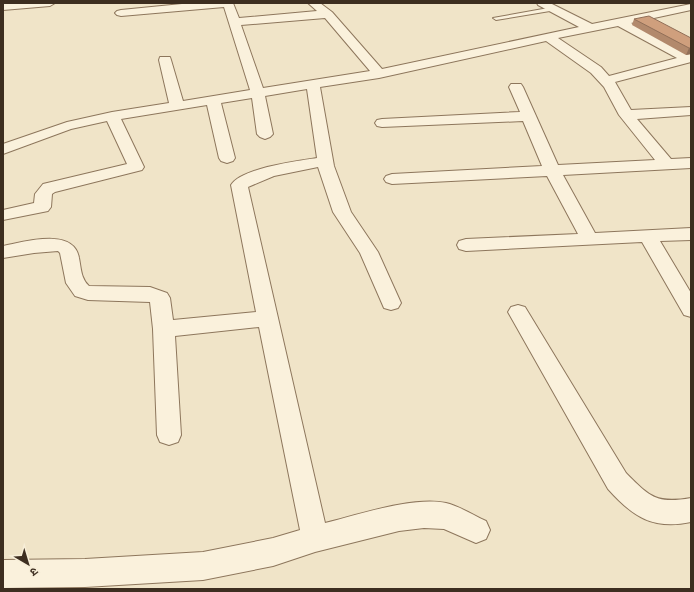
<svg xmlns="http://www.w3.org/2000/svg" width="694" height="592" font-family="'Libre Baskerville','Noto Sans Devanagari',serif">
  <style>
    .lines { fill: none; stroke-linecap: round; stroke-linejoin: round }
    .service-casing { stroke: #8d765c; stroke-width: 2 }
    .minor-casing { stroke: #8d765c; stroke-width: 2 }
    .service { fill: #faf1dc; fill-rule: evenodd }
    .minor { fill: #faf1dc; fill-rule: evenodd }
    .wall { fill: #b2896c }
    .shaded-wall { fill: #916f58 }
    .building { fill: #cf9f7d; stroke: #916f58 }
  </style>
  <rect width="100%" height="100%" fill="#f0e4c8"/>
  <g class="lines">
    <defs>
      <path id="service" d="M554,7L557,9L556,10L496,20L493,18Z"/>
      <g id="minor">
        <path d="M55,3L50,6L3,10V4Z"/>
        <path d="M192,3H233L239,18L317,11L308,3H320L332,12L382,69L579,27L538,5L537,3H550L592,24L691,4V10L631,23L691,54V62L615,82L631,110L691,107V115L637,119L671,159L691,158V168L563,175L595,233L691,228V240L660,241L691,293V317L684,315L642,242L466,251L459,249L457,245L459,241L466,239L578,234L547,176L392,184L386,182L384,179L386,176L392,174L542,166L523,121L382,127L377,126L375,123L377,120L382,119L520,112L509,87L511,84H521L523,87L558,165L655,160L619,115L604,87L591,73L546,41L379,78L320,87L334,166L351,212L378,252L401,303L398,308L391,310L384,308L360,253L333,212L318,167L274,176L248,187L325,523C358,515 413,496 446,503C459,506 473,515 486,521L490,530L486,539L476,543L444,529L424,528L399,531L315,552L273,566L203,580L85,587L3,588V560L85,559L203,552L273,538L300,530L259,327L175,336L181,435L178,442L169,445L160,442L157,435L153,329L150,302L88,300L75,296L66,283L60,253L58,251L34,253L3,258V246C24,242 74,227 79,258C81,268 81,279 89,286L150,287L167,293L170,298L173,320L256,312L231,185C242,168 297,161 317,158L307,89L265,96L273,134L270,137L265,139L260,137L257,134L252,98L221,103L235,158L233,161L227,163L221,161L219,158L207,105L121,119L144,167L142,170L55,192L52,194L51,207L48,211L3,220V210L34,203L35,194L43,184L127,164L107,121L71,129L3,154V144L67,122L112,112L169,103L159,60L160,57H170L171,60L183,101L250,90L224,7L121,16L117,15L115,13L117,11L121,10ZM325,18L370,71L263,88L241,25ZM618,26L677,58L609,76L601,67L558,38Z"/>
        <path d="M518,305L525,307L626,473C650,497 656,504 691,498V522C653,530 633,517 608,489L508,312L511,307Z"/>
      </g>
    </defs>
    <use href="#service" class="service-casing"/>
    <use href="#minor" class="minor-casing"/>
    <use href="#service" class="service"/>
    <use href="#minor" class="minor"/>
  </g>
  <path class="wall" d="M634,19L691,38V54L686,55L632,25Z"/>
  <path class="shaded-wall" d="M689,48H691V54L686,55Z"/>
  <path class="building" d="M649,16L691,38V48H689L634,19Z"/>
  <rect width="694" height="592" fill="none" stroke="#3d2e20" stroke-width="8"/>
  <g transform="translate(28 564) rotate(142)" stroke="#f7eed8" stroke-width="3" paint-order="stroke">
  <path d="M0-3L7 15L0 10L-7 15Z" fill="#3d2e20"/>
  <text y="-6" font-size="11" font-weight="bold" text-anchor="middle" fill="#3d2e20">उ</text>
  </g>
</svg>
